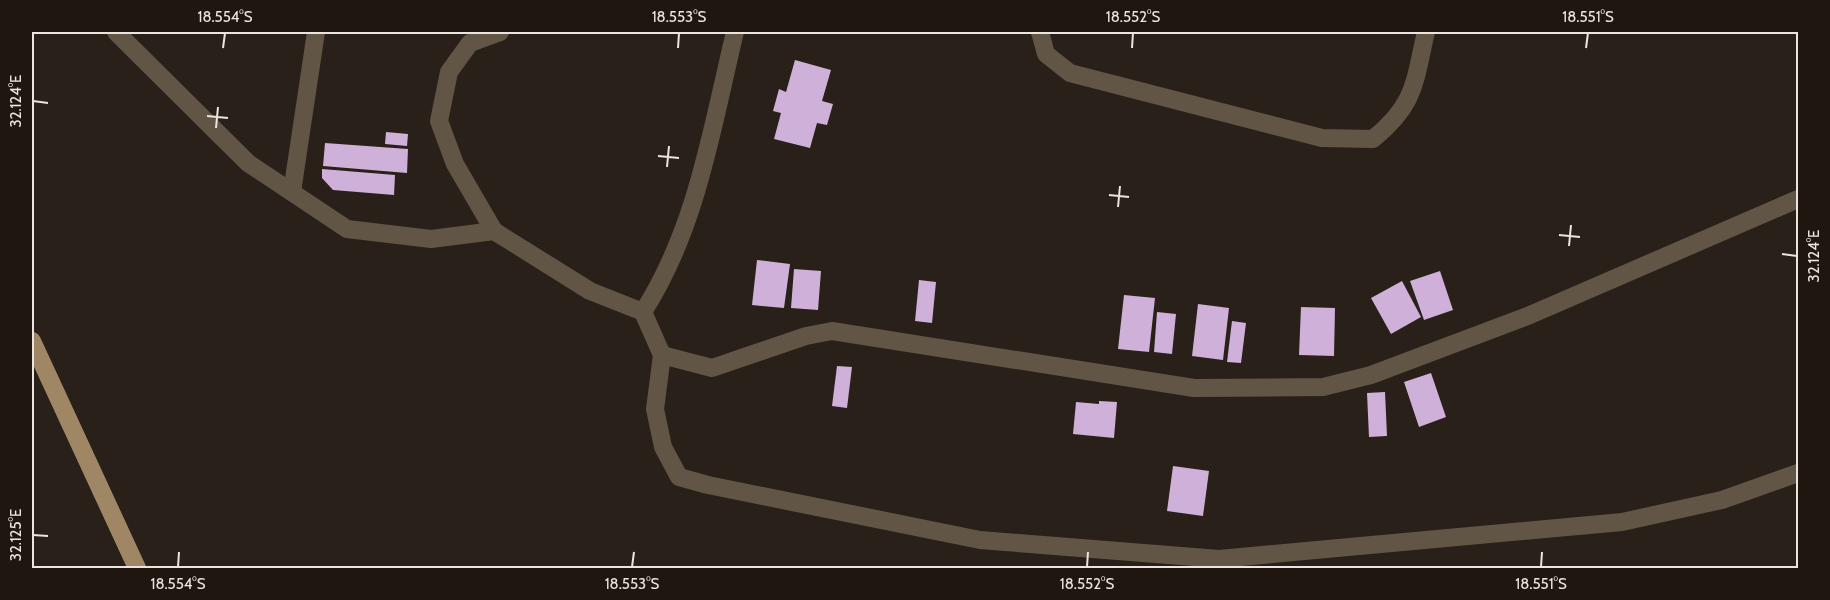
<svg xmlns="http://www.w3.org/2000/svg" width="1830" height="600" font-family="Cabin,sans-serif">
  <style>
    .building { fill: #ceb0d9 }
    .lines { fill: none; stroke-linecap: round; stroke-linejoin: round }
    .minor { stroke: #615545; stroke-width: 18 }
    .major { stroke: #9f8766; stroke-width: 18 }
    .ticks { fill: none; stroke: #ebe5e0; stroke-width: 2 }
    .neatline { fill: none; stroke: #ebe5e0; stroke-width: 2 }
    .ticks-label { font-size: 15px; text-anchor: middle; fill: #ebe5e0 }
  </style>
  <rect width="100%" height="100%" fill="#292019"/>
  <g class="building">
    <path d="M795,60L831,70L822,101L833,104L827,125L817,123L810,148L774,139L781,113L773,111L779,89L786,92Z"/>
    <path d="M386,132L408,134L407,146L385,144Z"/>
    <path d="M325,143L408,149L407,173L323,166Z"/>
    <path d="M322,169L395,175L394,195L333,190L322,178Z"/>
    <path d="M757,260L790,264L784,308L752,305Z"/>
    <path d="M794,269L821,271L818,310L791,308Z"/>
    <path d="M1440,271L1453,310L1424,320L1410,281Z"/>
    <path d="M919,280L936,282L932,323L915,321Z"/>
    <path d="M1402,281L1421,317L1391,334L1371,298Z"/>
    <path d="M1124,295L1155,298L1149,352L1118,349Z"/>
    <path d="M1198,304L1229,308L1223,360L1192,356Z"/>
    <path d="M1301,307L1335,308L1334,356L1299,355Z"/>
    <path d="M1157,312L1176,314L1172,354L1154,352Z"/>
    <path d="M1232,321L1246,323L1241,363L1227,362Z"/>
    <path d="M837,366L852,367L847,408L832,406Z"/>
    <path d="M1431,373L1446,417L1419,427L1404,382Z"/>
    <path d="M1385,392L1387,436L1369,437L1367,393Z"/>
    <path d="M1099,401L1117,402L1114,438L1073,434L1076,402L1099,404Z"/>
    <path d="M1173,466L1209,471L1203,516L1167,511Z"/>
  </g>
  <g class="lines">
    <g class="minor">
      <path d="M116,32L248,163L347,229L431,239L494,231L590,291L643,312L662,355L655,409L663,447L679,477L708,485L980,540L1219,559L1622,522L1722,500L1798,473"/>
      <path d="M1040,32L1046,54L1070,73L1322,138L1373,139C1416,104 1414,83 1426,32"/>
      <path d="M292,192L316,32"/>
      <path d="M494,231L455,164L439,121L449,72L470,43L500,32"/>
      <path d="M643,312C697,228 712,127 735,32"/>
      <path d="M662,355L712,368L806,336L832,331L1194,388L1323,387L1371,375L1530,315L1798,199"/>
    </g>
    <path class="major" d="M32,341L137,568"/>
  </g>
  <path class="ticks" d="M223,48L225,33M678,48L679,33M1132,48L1133,33M1586,48L1588,33M33,101L48,103M207,116L228,118M216,128L218,107M658,156L679,158M667,167L669,146M1109,195L1129,197M1118,207L1120,186M1559,235L1580,237M1569,246L1571,225M1782,254L1797,256M33,535L48,536M178,567L179,552M632,567L634,552M1087,567L1088,552M1541,567L1542,552"/>
  <rect width="1830" height="600" fill="none" stroke="#1f1610" stroke-width="66"/>
  <rect x="33" y="33" width="1764" height="534" class="neatline"/>
  <g class="ticks-label">
    <text x="225" y="22">18.554°S</text>
    <text x="679" y="22">18.553°S</text>
    <text x="1133" y="22">18.552°S</text>
    <text x="1588" y="22">18.551°S</text>
    <text transform="translate(16 101) rotate(-90)" y="5">32.124°E</text>
    <text transform="translate(1814 256) rotate(-90)" y="5">32.124°E</text>
    <text transform="translate(16 535) rotate(-90)" y="5">32.125°E</text>
    <text x="178" y="589">18.554°S</text>
    <text x="632" y="589">18.553°S</text>
    <text x="1087" y="589">18.552°S</text>
    <text x="1541" y="589">18.551°S</text>
  </g>
</svg>
